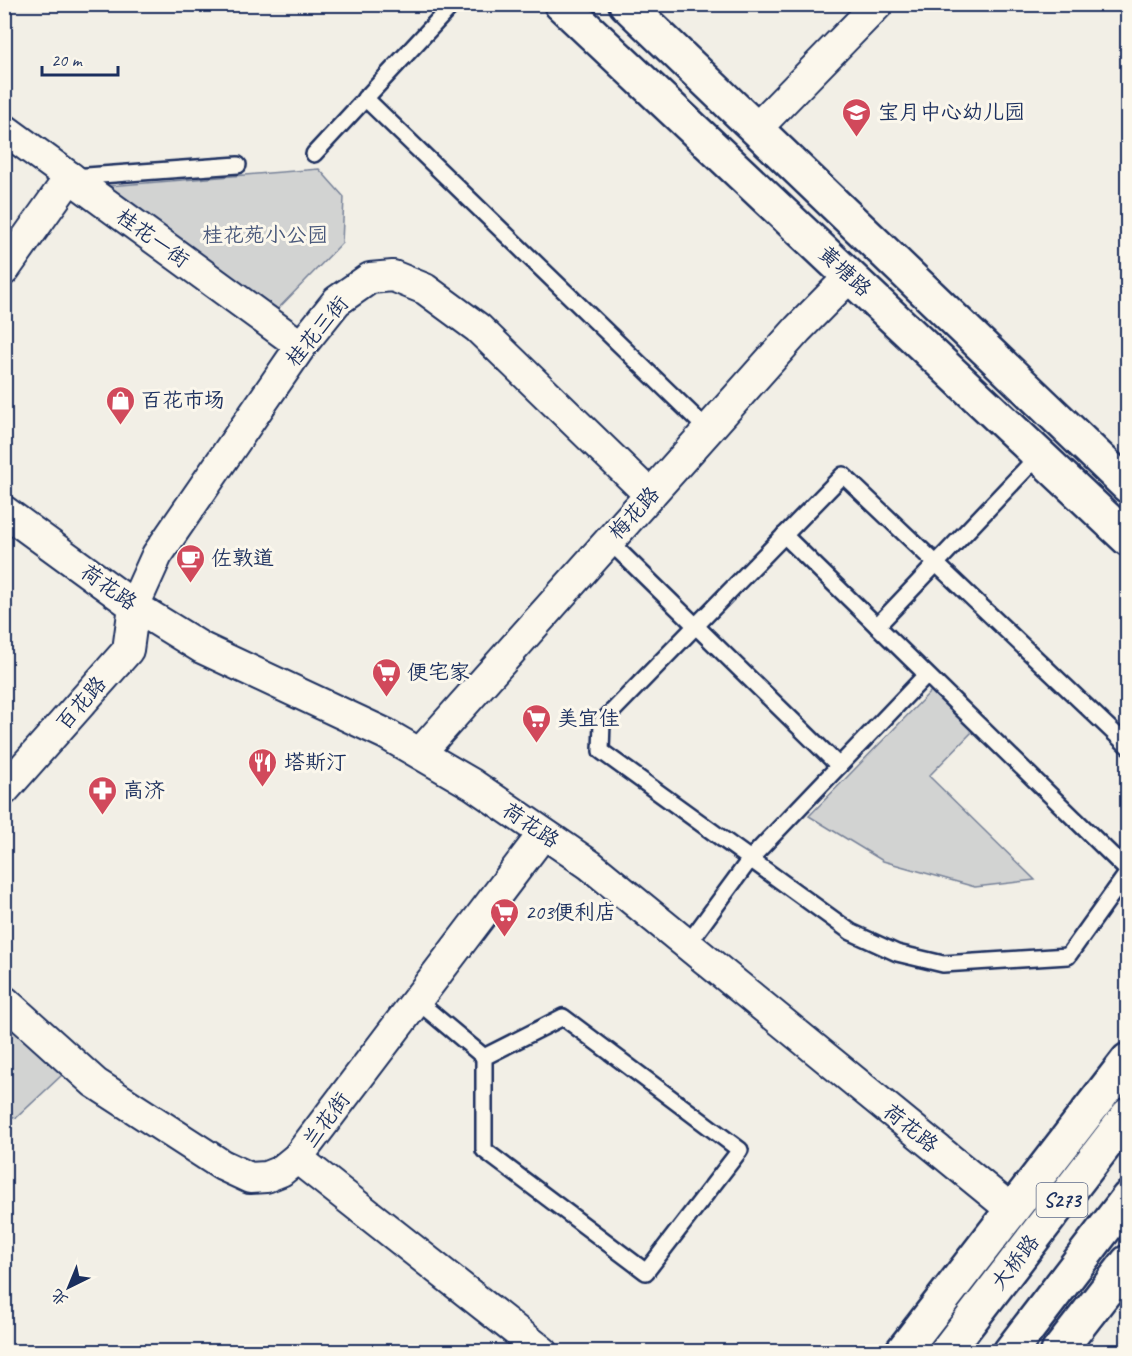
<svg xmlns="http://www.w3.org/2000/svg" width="1132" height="1356" font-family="Caveat,'LXGW WenKai TC',sans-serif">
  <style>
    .green { fill: #d2d3d2; stroke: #768198; stroke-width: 1.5 }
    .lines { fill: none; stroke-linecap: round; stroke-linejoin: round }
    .service-casing { stroke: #1b2f5e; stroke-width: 20 }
    .minor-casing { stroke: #1b2f5e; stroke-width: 34 }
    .tertiary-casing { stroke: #1b2f5e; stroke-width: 38 }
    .secondary-casing { stroke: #1b2f5e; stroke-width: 38 }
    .primary-casing { stroke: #1b2f5e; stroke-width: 38 }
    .service { stroke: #fbf7ec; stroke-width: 15 }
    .minor { stroke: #fbf7ec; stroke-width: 30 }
    .tertiary { stroke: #fbf7ec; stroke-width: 33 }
    .secondary { stroke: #fbf7ec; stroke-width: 33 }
    .primary { stroke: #fbf7ec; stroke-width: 33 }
    .labels { text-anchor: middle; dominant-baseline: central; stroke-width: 6; stroke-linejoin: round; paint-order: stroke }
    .shield { fill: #fbf7ec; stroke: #5e6b89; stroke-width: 1.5 }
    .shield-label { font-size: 20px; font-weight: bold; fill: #1b2f5e }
    .poi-label { font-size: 21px; fill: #1b2f5e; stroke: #fbf7ec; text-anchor: start }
    .park-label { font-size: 21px; fill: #49587b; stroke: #fbf7ec }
    .street-label { font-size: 21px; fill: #1b2f5e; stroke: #fbf7ec }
  </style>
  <rect width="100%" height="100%" fill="#f2efe6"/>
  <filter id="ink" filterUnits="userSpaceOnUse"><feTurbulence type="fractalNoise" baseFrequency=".0167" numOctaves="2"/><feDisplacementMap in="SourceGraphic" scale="12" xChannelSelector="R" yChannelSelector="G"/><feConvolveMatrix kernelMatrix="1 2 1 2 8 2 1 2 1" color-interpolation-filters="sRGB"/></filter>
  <g filter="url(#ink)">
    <g class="green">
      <path d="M319,169L344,197L342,243L272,315L96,187Z"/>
      <path d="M933,689L974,730L929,776L1035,880L975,887L883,861L809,816Z"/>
      <path d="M5,1022L62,1075L16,1118L5,1113Z"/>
    </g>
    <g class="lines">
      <defs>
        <g id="service">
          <path d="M365,98L708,430"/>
          <path d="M314,154L453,4"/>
          <path d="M73,177L238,165"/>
          <path d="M784,535L1128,871"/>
          <path d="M609,541L839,766"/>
          <path d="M877,626L1039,455"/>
          <path d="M1128,746L843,475L602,722L601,751L851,932L897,953L943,964L1068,956L1128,872"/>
          <path d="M687,945L751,858L926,675"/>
          <path d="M416,1000L484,1057V1150L646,1272L740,1150L563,1017L484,1057"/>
        </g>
        <g id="minor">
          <path d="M4,129L301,346"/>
          <path d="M756,129L878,4"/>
          <path d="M4,270L70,177"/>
          <path d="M4,511L134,606L202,648L386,734L472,784L590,865L1012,1210"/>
          <path d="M420,753L798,329L850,276"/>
          <path d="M4,790L128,650L134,606L157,555L301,346L337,301L370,278L393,276L425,289L478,328L650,495"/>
          <path d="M4,1001L95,1083L222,1165L250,1178L266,1177L281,1171L297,1158L543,834"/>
          <path d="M297,1158L543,1352"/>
        </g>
        <g id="tertiary">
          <path d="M902,1352L1128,1060"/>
          <path d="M1058,1352L1128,1262"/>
        </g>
        <g id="secondary">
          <path d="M561,4L1128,539"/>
          <path d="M626,4L1128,486"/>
        </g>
        <g id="primary">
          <path d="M946,1352L1128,1115"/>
          <path d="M1010,1352L1128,1198"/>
        </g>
      </defs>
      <use href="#service" class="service-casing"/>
      <use href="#minor" class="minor-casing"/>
      <use href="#tertiary" class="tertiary-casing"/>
      <use href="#secondary" class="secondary-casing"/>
      <use href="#primary" class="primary-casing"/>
      <use href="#service" class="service"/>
      <use href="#minor" class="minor"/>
      <use href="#tertiary" class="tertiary"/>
      <use href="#secondary" class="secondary"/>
      <use href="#primary" class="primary"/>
    </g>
  </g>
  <defs>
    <symbol id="school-pin" viewBox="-11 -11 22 30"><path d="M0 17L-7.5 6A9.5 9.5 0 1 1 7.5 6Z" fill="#d1495b" stroke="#fbf7ec"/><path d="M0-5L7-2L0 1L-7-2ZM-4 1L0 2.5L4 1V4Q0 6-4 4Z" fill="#fff"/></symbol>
    <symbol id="shop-pin" viewBox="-11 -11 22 30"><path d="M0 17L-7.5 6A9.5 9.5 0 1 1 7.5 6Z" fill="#d1495b" stroke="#fbf7ec"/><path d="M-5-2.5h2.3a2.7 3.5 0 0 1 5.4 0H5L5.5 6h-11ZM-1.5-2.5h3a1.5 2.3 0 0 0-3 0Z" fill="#fff"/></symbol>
    <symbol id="cafe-pin" viewBox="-11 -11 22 30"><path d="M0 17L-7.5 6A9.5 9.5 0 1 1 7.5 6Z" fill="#d1495b" stroke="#fbf7ec"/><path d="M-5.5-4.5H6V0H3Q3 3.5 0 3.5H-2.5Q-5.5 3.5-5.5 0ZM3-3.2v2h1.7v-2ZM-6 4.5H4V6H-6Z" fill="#fff"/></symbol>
    <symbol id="supermarket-pin" viewBox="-11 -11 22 30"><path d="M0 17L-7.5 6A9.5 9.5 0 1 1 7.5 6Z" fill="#d1495b" stroke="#fbf7ec"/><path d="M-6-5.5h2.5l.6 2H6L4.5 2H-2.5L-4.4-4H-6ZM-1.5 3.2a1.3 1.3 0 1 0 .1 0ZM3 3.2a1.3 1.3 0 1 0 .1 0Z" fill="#fff"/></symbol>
    <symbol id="restaurant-pin" viewBox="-11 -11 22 30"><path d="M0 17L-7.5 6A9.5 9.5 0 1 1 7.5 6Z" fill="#d1495b" stroke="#fbf7ec"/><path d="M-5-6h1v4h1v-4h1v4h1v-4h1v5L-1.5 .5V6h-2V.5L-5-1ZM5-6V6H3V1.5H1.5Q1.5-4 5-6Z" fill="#fff"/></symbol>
    <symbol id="pharmacy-pin" viewBox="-11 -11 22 30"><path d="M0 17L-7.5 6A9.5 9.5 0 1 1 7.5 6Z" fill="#d1495b" stroke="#fbf7ec"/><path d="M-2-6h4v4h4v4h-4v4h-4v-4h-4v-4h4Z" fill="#fff"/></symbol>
  </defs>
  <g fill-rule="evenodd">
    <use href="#school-pin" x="840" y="96" width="33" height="45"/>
    <use href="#shop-pin" x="104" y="384" width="33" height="45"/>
    <use href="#cafe-pin" x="174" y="542" width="33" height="45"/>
    <use href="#supermarket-pin" x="370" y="656" width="33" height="45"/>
    <use href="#supermarket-pin" x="520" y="702" width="33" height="45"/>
    <use href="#restaurant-pin" x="246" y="746" width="33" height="45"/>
    <use href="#pharmacy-pin" x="86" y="774" width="33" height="45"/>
    <use href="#supermarket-pin" x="488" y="896" width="33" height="45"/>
  </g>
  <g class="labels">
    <rect class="shield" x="1036.5" y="1183" width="51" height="34" rx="4.5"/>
    <g class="shield-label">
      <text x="1062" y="1200">S273</text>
    </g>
    <g class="poi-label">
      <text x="878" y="112">宝月中心幼儿园</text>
      <text x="141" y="400">百花市场</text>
      <text x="211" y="558">佐敦道</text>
      <text x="407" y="672">便宅家</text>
      <text x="557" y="718">美宜佳</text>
      <text x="284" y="762">塔斯汀</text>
      <text x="123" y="790">高济</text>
      <text x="525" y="912">203便利店</text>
    </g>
    <g class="park-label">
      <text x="265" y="235">桂花苑小公园</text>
    </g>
    <g class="street-label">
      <text transform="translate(153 238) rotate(36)">桂花一街</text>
      <text transform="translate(845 271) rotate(43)">黄塘路</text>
      <text transform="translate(317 331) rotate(-50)">桂花三街</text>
      <text transform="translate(634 513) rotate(-48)">梅花路</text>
      <text transform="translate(109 587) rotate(35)">荷花路</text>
      <text transform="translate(81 703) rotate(-49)">百花路</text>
      <text transform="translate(531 825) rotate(34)">荷花路</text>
      <text transform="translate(326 1120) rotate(-53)">兰花街</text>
      <text transform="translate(911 1128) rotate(39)">荷花路</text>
      <text transform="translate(1015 1262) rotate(-52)">大桥路</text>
    </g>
  </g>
  <rect width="1132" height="1356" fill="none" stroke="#fbf7ec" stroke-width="24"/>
  <rect x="12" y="12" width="1108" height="1332" fill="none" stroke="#1b2f5e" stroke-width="2" filter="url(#ink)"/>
  <g transform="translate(69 1287) rotate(223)" stroke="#fbf7ec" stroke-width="4.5" paint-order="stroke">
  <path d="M0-4.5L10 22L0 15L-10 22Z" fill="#1b2f5e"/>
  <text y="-9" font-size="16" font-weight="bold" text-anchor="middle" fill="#1b2f5e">北</text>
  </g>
  <path d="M42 66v9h76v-9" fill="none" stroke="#1b2f5e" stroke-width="3"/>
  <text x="51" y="66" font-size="18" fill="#1b2f5e" stroke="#fbf7ec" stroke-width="4.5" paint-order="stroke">20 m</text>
</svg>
